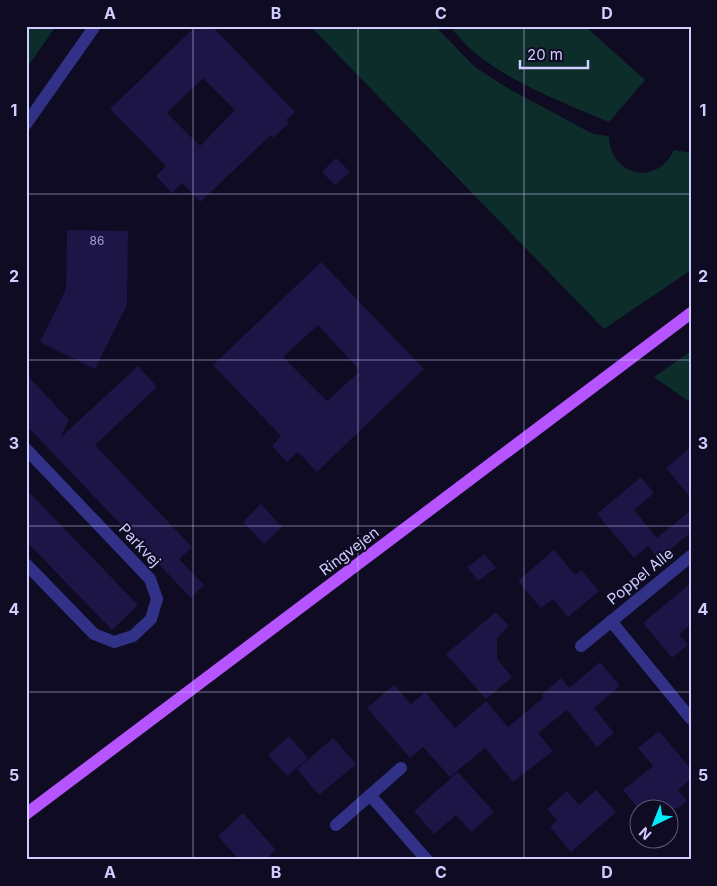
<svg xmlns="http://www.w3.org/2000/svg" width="717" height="886" font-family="Inter,sans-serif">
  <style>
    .green { fill: #0d2d2b }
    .building { fill: #1c1546; fill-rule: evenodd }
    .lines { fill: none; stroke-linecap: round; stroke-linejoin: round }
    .minor { stroke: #313287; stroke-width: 12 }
    .primary { stroke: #b654ff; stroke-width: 12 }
    .grid { fill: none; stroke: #d0cdff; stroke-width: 1; stroke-opacity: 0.55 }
    .labels { text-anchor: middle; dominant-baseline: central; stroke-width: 4; stroke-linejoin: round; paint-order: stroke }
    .number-label { font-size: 12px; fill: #a39fd1 }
    .street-label { font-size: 15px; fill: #d0cdff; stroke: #0e0b23 }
    .neatline { fill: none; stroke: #d0cdff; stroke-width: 2 }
    .grid-label { font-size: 16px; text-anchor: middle; font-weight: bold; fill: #d0cdff }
  </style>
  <rect width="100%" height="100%" fill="#0e0b23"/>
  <g class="green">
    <path d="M26,26H56L26,69Z"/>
    <path d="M310,26H435L475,67L504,86L593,134L609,136C610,176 657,187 674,150L691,153V270L604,329Z"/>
    <path d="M450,26H585L645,80L609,122C557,100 484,74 450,26Z"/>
    <path d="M691,351V403L654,377Z"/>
  </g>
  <g class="building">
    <path d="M196,26H212L295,112L286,120L289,123L273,138L271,135L200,202L182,183L172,193L156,176L166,166L110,109ZM203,78L235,110L200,146L167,113Z"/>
    <path d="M336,158L350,172L335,185L322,172Z"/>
    <path d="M67,230L128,231L127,305L95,369L40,342L66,289Z"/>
    <path d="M321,262L424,369L317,472L298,452L287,462L272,446L281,436L213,365ZM318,325L360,371L327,401L283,357Z"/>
    <path d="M138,366L157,387L95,445L192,547L179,559L204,585L191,598L26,425V374L69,420L60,438Z"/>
    <path d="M691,447V498L666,468Z"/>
    <path d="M641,477L654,493L634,510L657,538L691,510V532L659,559L648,546L634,558L597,514Z"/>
    <path d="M26,489L138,605L112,630L26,541Z"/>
    <path d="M261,504L282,527L264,544L243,522Z"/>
    <path d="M554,550L575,575L581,570L599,591L568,617L553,599L541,608L518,581Z"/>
    <path d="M485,554L496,568L478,581L467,567Z"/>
    <path d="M691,583V624L679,634L688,645L672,658L643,623Z"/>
    <path d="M496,612L509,626L497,638V659L512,677L486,699L446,654Z"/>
    <path d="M600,662L620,686L594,708L614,733L597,747L567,710L538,733L553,751L513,782L485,748L450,777L423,747L410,758L367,708L394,685L411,704L425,692L455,728L486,701L508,727L543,698L541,695L561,678L569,688Z"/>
    <path d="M659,731L691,769V779L678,790L687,801L678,808H638L623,790L653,766L638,748Z"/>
    <path d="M289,736L308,758L287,776L268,755Z"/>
    <path d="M333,738L356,764L319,795L297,769Z"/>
    <path d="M458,772L494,812L471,832L456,815L434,834L414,811Z"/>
    <path d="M596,790L616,812L571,852L550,827L557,820L547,809L567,791L579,805Z"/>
    <path d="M243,813L276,850L265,860H239L218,836Z"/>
  </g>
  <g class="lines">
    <g class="minor">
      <path d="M26,124L95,26"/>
      <path d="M26,449L150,579L157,599L151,619L133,636L114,642L94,634L26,564"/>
      <path d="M611,621L691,719"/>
      <path d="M581,646L691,556"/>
      <path d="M370,795L427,860"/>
      <path d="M336,825L401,768"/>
    </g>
    <path class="primary" d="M26,814L691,313"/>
  </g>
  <path class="grid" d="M193,26V860M358,26V860M524,26V860M26,194H691M26,360H691M26,526H691M26,692H691"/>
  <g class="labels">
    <g class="number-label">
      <text x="97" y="240">86</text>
    </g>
    <g class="street-label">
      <text transform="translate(140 545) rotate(47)">Parkvej</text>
      <text transform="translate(349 551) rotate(-37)">Ringvejen</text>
      <text transform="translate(640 576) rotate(-39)">Poppel Alle</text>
    </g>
  </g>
  <rect width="717" height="886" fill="none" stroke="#0e0b23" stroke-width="55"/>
  <g transform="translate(654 824) rotate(223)"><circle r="24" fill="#0e0b23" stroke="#5c597b"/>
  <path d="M0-4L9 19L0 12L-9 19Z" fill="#00edf8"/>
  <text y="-8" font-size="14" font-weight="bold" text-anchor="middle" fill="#d0cdff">N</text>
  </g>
  <path d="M520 60v8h68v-8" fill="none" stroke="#d0cdff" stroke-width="2.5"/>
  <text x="527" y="60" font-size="15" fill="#d0cdff" stroke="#0e0b23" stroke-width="4" paint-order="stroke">20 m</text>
  <rect x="28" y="28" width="662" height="830" class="neatline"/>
  <g class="grid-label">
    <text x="110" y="19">A</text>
    <text x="276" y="19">B</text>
    <text x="441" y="19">C</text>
    <text x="607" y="19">D</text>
    <text x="14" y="116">1</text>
    <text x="703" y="116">1</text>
    <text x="14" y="282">2</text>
    <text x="703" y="282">2</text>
    <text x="14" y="449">3</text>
    <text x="703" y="449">3</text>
    <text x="14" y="615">4</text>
    <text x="703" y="615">4</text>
    <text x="14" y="781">5</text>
    <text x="703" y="781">5</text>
    <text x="110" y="878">A</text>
    <text x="276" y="878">B</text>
    <text x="441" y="878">C</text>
    <text x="607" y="878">D</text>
  </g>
</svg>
